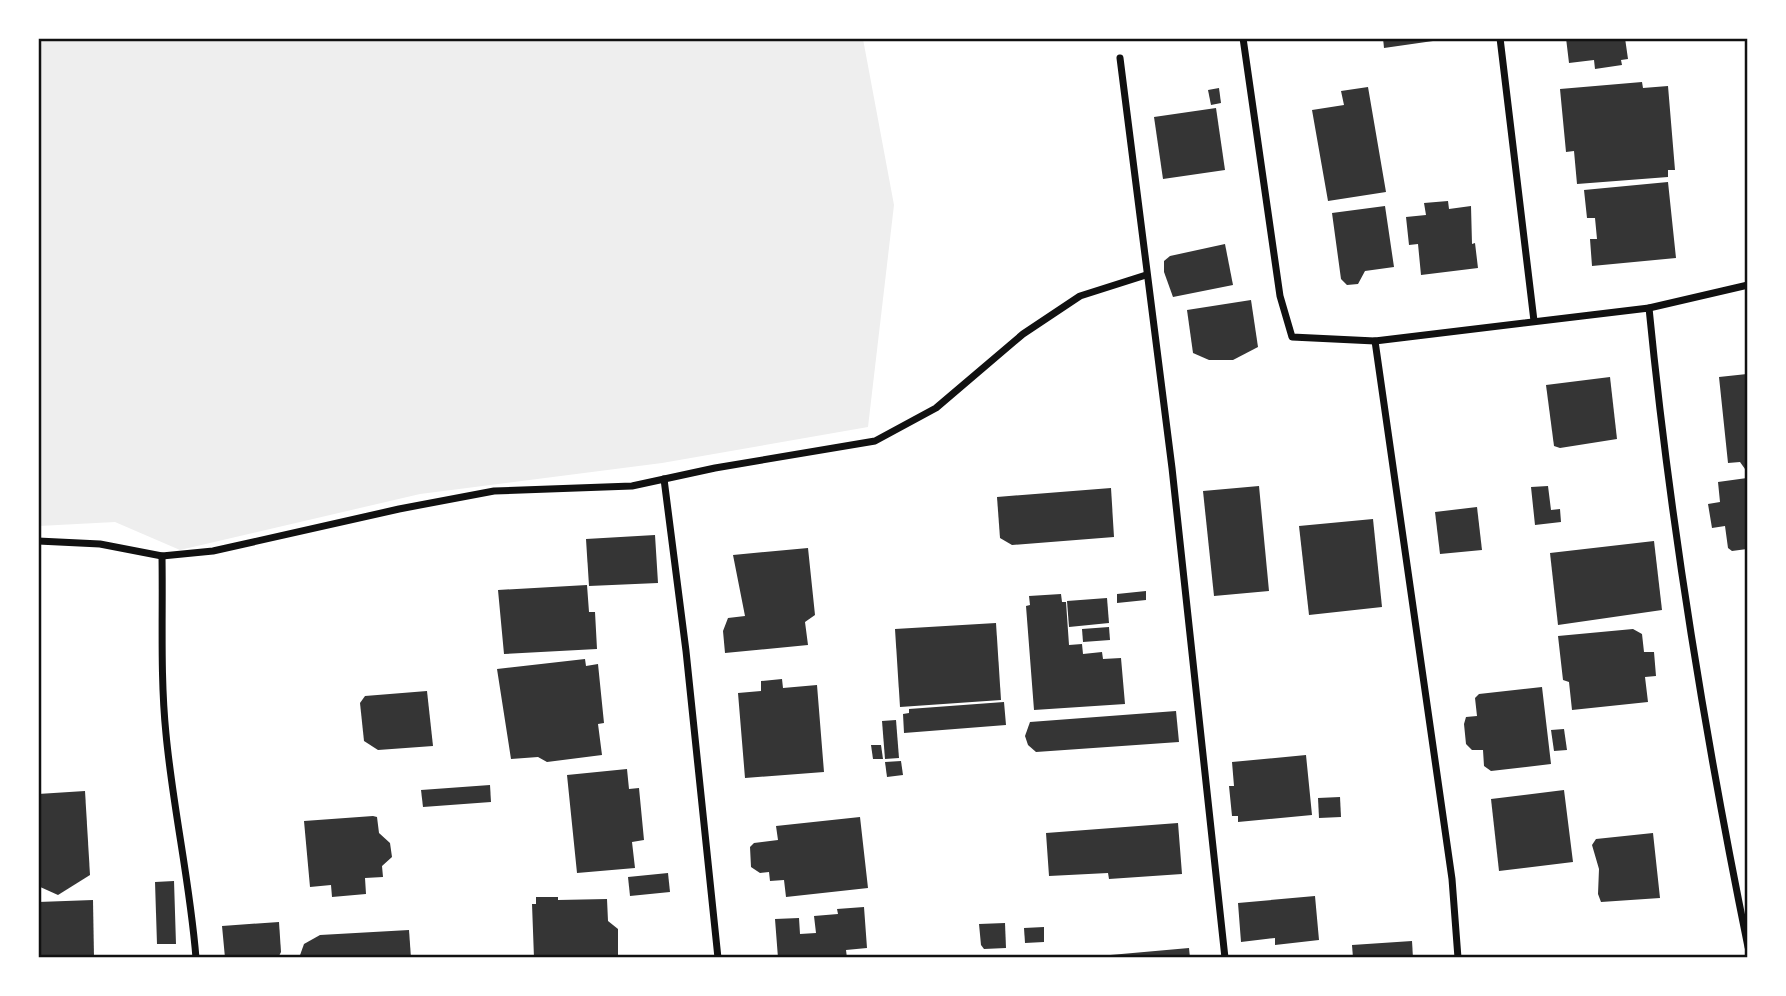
<svg xmlns="http://www.w3.org/2000/svg" width="1786" height="996" font-family="Spectral,serif">
  <style>
    .green { fill: #eee }
    .building { fill: #353535 }
    .lines { fill: none; stroke-linecap: round; stroke-linejoin: round }
    .minor { stroke: #111; stroke-width: 7 }
    .neatline { fill: none; stroke: #111; stroke-width: 2.5 }
  </style>
  <rect width="100%" height="100%" fill="#fff"/>
  <path class="green" d="M39,38L863,39L894,205L868,427L662,463L420,494L180,550L115,522L39,526Z"/>
  <g class="building">
    <path d="M1383,38H1440V40L1384,48Z"/>
    <path d="M1566,38H1625L1628,59L1621,60L1622,65L1595,69L1594,60L1569,63Z"/>
    <path d="M1642,82L1643,88L1668,86L1675,170H1668V177L1577,184L1574,151L1566,152L1560,89Z"/>
    <path d="M1368,87L1386,192L1328,201L1312,110L1344,105L1341,91Z"/>
    <path d="M1219,88L1221,103L1211,105L1208,90Z"/>
    <path d="M1216,108L1225,170L1163,179L1154,117Z"/>
    <path d="M1668,182L1676,258L1592,266L1590,239H1597L1595,218H1587L1584,190Z"/>
    <path d="M1448,201L1449,209L1471,206L1472,244L1475,243L1478,268L1421,275L1418,244L1409,245L1406,217L1426,215L1424,203Z"/>
    <path d="M1385,206L1394,267L1365,271L1358,284L1347,285L1341,279L1332,213Z"/>
    <path d="M1225,244L1233,285L1173,297L1164,272V261L1170,256Z"/>
    <path d="M1251,300L1258,347L1233,360H1209L1193,353L1187,310Z"/>
    <path d="M1747,374V468L1745,469L1740,462L1728,463L1719,377Z"/>
    <path d="M1610,377L1617,439L1560,448L1554,446L1546,385Z"/>
    <path d="M1747,478V549L1732,551L1728,548L1725,526L1712,528L1708,504L1720,502L1718,482Z"/>
    <path d="M1259,486L1269,591L1214,596L1203,491Z"/>
    <path d="M1548,486L1551,510L1560,509L1561,522L1535,525L1531,487Z"/>
    <path d="M1111,488L1114,537L1012,545L1000,538L997,497Z"/>
    <path d="M1477,507L1482,550L1440,554L1435,512Z"/>
    <path d="M1373,519L1382,607L1309,615L1299,526Z"/>
    <path d="M655,535L658,583L589,586L586,539Z"/>
    <path d="M1654,541L1662,610L1558,625L1550,553Z"/>
    <path d="M808,548L815,615L805,622L808,645L725,653L723,631L728,618L745,616L733,555Z"/>
    <path d="M587,585L589,612H595L597,649L504,654L498,590Z"/>
    <path d="M1146,591V600L1117,603V594Z"/>
    <path d="M1061,594L1062,602H1066L1069,645L1082,644L1083,654L1102,652L1103,659L1121,658L1125,704L1034,710L1026,606L1030,605L1029,596Z"/>
    <path d="M1107,598L1109,623L1069,627L1067,601Z"/>
    <path d="M996,623L1001,700L900,707L895,629Z"/>
    <path d="M1109,627L1110,640L1083,642L1082,629Z"/>
    <path d="M1633,629L1642,634L1644,652H1654L1656,676L1645,677L1648,702L1572,710L1569,682L1563,680L1558,636Z"/>
    <path d="M585,659L586,666L598,664L604,723L598,724L602,755L547,762L538,757L511,759L497,669Z"/>
    <path d="M782,679L783,688L817,685L824,772L745,778L738,693L761,691V681Z"/>
    <path d="M1542,687L1551,764L1491,771L1484,766L1483,750H1472L1466,744L1464,724L1466,717L1477,716L1475,698L1479,694Z"/>
    <path d="M427,691L433,746L378,750L364,741L360,703L365,696Z"/>
    <path d="M1004,702L1006,725L904,733L903,714L909,713V709Z"/>
    <path d="M1176,711L1179,742L1036,752L1028,745L1025,736L1030,722Z"/>
    <path d="M896,720L899,758L885,759L882,721Z"/>
    <path d="M1564,729L1567,750L1554,751L1551,730Z"/>
    <path d="M871,745H881L883,759H873Z"/>
    <path d="M1306,755L1312,815L1238,822V816H1232L1229,786H1234L1232,762Z"/>
    <path d="M901,761L903,775L887,777L885,762Z"/>
    <path d="M627,769L629,789L639,788L644,840L632,842L635,868L577,873L567,775Z"/>
    <path d="M490,785L491,802L423,807L421,790Z"/>
    <path d="M1564,790L1573,862L1499,871L1491,799Z"/>
    <path d="M85,791L90,875L58,895L38,886V794Z"/>
    <path d="M1340,797L1341,817L1319,818L1318,798Z"/>
    <path d="M373,816L377,817L379,833L390,843L392,857L382,866L383,877L365,878L366,894L332,897L331,885L310,887L304,821Z"/>
    <path d="M860,817L868,888L786,897L784,880L770,881L769,872L760,873L751,867L750,847L754,843L778,840L776,826Z"/>
    <path d="M1178,823L1182,874L1109,879L1108,873L1049,876L1046,833Z"/>
    <path d="M1653,833L1660,898L1601,902L1598,894L1599,869L1592,845L1596,839Z"/>
    <path d="M668,873L670,892L630,896L628,877Z"/>
    <path d="M174,881L176,944H157L155,882Z"/>
    <path d="M1315,896L1319,940L1275,945V938L1241,942L1238,903Z"/>
    <path d="M536,897H558V900L607,899L608,921L618,929V958H534L532,904H536Z"/>
    <path d="M93,900L94,958H38V902Z"/>
    <path d="M864,907L867,948L846,950L847,958H778L775,919L799,918L800,934L816,933L814,916L838,914L837,909Z"/>
    <path d="M279,922L281,952L278,958H225L222,926Z"/>
    <path d="M1005,923L1006,948L984,949L981,945L979,924Z"/>
    <path d="M1044,927V942L1025,943L1024,928Z"/>
    <path d="M409,930L411,958H299L304,944L320,935Z"/>
    <path d="M1412,941L1413,958H1353L1352,945Z"/>
    <path d="M1189,948L1190,958H1099V956Z"/>
  </g>
  <g class="lines">
    <g class="minor">
      <path d="M1243,38L1280,296L1292,337L1375,341L1649,308L1748,285"/>
      <path d="M1500,38L1534,321"/>
      <path d="M1120,58L1172,468L1225,958"/>
      <path d="M1649,308C1670,522 1705,736 1748,947"/>
      <path d="M1375,341L1452,879L1458,958"/>
      <path d="M664,479L686,651L718,958"/>
      <path d="M38,541L100,544L162,556L213,551L399,509L494,491L632,486L715,468L875,441L936,408L1023,334L1080,296L1146,275"/>
      <path d="M162,556C163,615 160,675 166,734C173,809 190,882 196,958"/>
    </g>
  </g>
  <rect width="1786" height="996" fill="none" stroke="#ffffff" stroke-width="80"/>
  <rect x="40" y="40" width="1706" height="916" class="neatline"/>
</svg>
